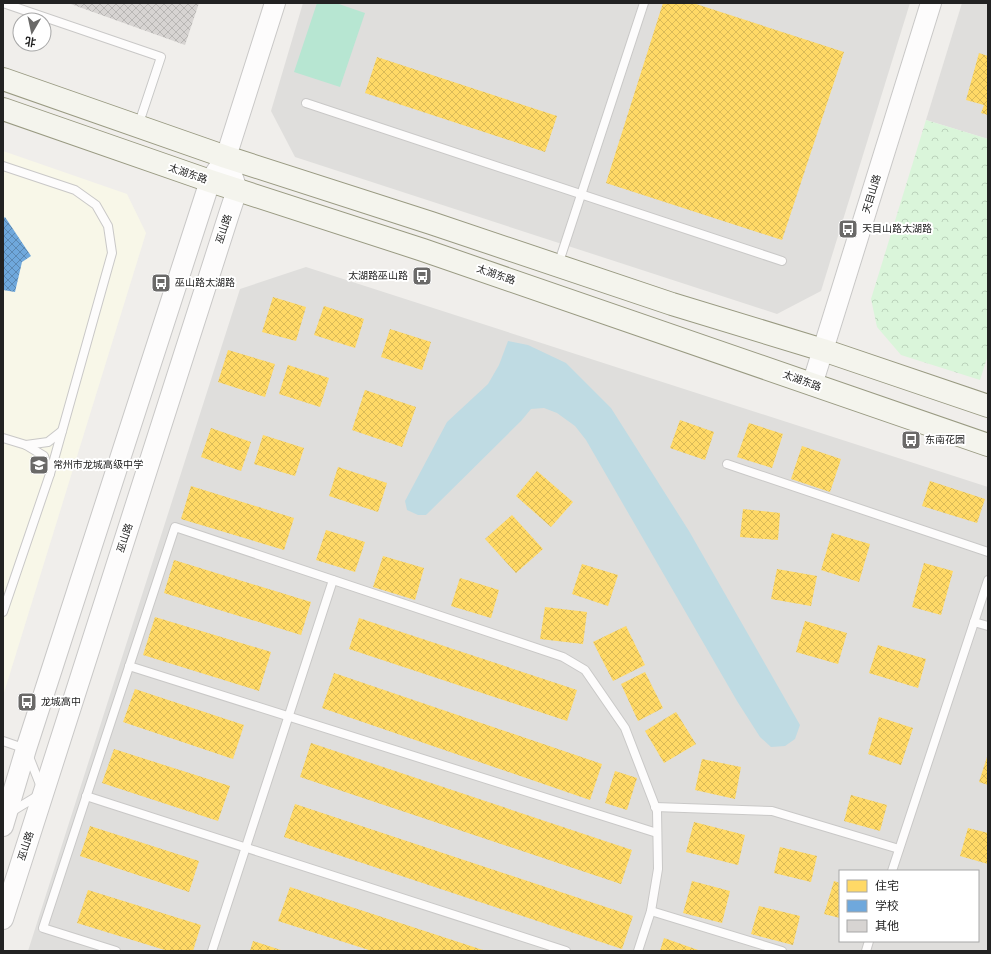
<svg xmlns="http://www.w3.org/2000/svg" width="991" height="954" font-family="'Source Sans 3','Noto Sans SC',sans-serif">
  <style>
    .residential { fill: #dfdedc; fill-rule: evenodd }
    .education { fill: #f8f7e8 }
    .park { fill: url(#park-crowns) }
    .pitch { fill: #b7e6d2 }
    .water { fill: #bfdbe3 }
    .homes { fill: url(#homes-cross-hatch) }
    .schools { fill: url(#schools-cross-hatch) }
    .building { fill: url(#building-cross-hatch) }
    .lines { fill: none; stroke-linecap: round; stroke-linejoin: round }
    .service-casing { stroke: #c9c8c7; stroke-width: 10 }
    .tertiary-casing { stroke: #c9c8c7; stroke-width: 22 }
    .secondary-casing { stroke: #999a82; stroke-width: 24 }
    .service { stroke: #fdfcfc; stroke-width: 8 }
    .tertiary { stroke: #fdfcfc; stroke-width: 20 }
    .secondary { stroke: #f4f4ed; stroke-width: 22 }
    .labels { text-anchor: middle; dominant-baseline: central; stroke-width: 4; stroke-linejoin: round; paint-order: stroke }
    .street-label { font-size: 10px; fill: #222; stroke: #fff }
    .poi-label { font-size: 10px; fill: #222; stroke: #fff; text-anchor: start }
  </style>
  <defs>
    <pattern id="park-crowns" width="20" height="18" patternUnits="userSpaceOnUse"><rect width="20" height="18" fill="#daf5da"/><path d="M2 6a3 3 0 1 1 6 0M12 15a3 3 0 1 1 6 0" fill="none" stroke="#bbd2bb"/></pattern>
    <pattern id="homes-cross-hatch" width="8" height="8" patternUnits="userSpaceOnUse"><rect width="8" height="8" fill="#ffd966"/><path d="M0 0l8 8M0 8l8-8" fill="none" stroke="#daba58"/></pattern>
    <pattern id="schools-cross-hatch" width="8" height="8" patternUnits="userSpaceOnUse"><rect width="8" height="8" fill="#6fa8dc"/><path d="M0 0l8 8M0 8l8-8" fill="none" stroke="#5b88b2"/></pattern>
    <pattern id="building-cross-hatch" width="8" height="8" patternUnits="userSpaceOnUse"><rect width="8" height="8" fill="#d7d4d2"/><path d="M0 0l8 8M0 8l8-8" fill="none" stroke="#b8b6b4"/></pattern>
  </defs>
  <rect width="100%" height="100%" fill="#f0eeeb"/>
  <g class="residential">
    <path d="M303,3H910L821,291L777,314L295,157L271,111Z"/>
    <path d="M962,3H988V139L926,120Z"/>
    <path d="M306,267L988,487V951H28L240,289ZM840,871H978V941H840Z"/>
  </g>
  <path class="education" d="M3,151L127,194L146,233L3,696Z"/>
  <path class="park" d="M926,120L988,139V355L980,380L901,355L877,327L871,299Z"/>
  <path class="pitch" d="M317,3H336L365,13L340,87L294,72Z"/>
  <path class="water" d="M508,341L528,345L566,363L611,408L689,531L800,725L795,739L785,746L771,747L760,737L737,701L586,440L575,426L557,413L544,408L531,409L521,421L426,515H418L407,510L405,501L447,422L488,384L499,365Z"/>
  <g class="homes">
    <path d="M663,3H693L844,52L782,240L606,183Z"/>
    <path d="M979,53L988,56V115L981,113L984,105L966,100Z"/>
    <path d="M377,57L557,116L545,152L365,93Z"/>
    <path d="M273,297L306,307L296,341L262,332Z"/>
    <path d="M324,306L364,319L355,348L314,335Z"/>
    <path d="M390,329L431,342L422,370L381,357Z"/>
    <path d="M228,350L275,364L265,397L218,382Z"/>
    <path d="M288,365L329,378L320,407L279,394Z"/>
    <path d="M365,390L416,407L402,447L352,430Z"/>
    <path d="M680,420L714,432L705,460L670,448Z"/>
    <path d="M749,423L783,434L772,468L737,457Z"/>
    <path d="M211,428L251,442L241,471L201,457Z"/>
    <path d="M263,435L304,448L295,476L254,464Z"/>
    <path d="M802,446L841,459L830,492L791,479Z"/>
    <path d="M338,467L387,483L378,512L329,496Z"/>
    <path d="M537,471L573,502L551,527L516,496Z"/>
    <path d="M930,481L985,499L977,523L922,506Z"/>
    <path d="M191,486L294,518L284,550L181,519Z"/>
    <path d="M743,509L780,513L778,540L740,537Z"/>
    <path d="M512,515L543,549L516,573L485,539Z"/>
    <path d="M326,530L365,542L355,572L316,560Z"/>
    <path d="M832,533L870,544L859,582L821,570Z"/>
    <path d="M383,556L424,568L415,600L373,587Z"/>
    <path d="M174,560L311,602L301,635L164,593Z"/>
    <path d="M924,563L953,571L941,615L912,607Z"/>
    <path d="M582,564L618,575L608,606L572,594Z"/>
    <path d="M777,569L817,576L811,606L771,599Z"/>
    <path d="M460,578L499,590L491,618L451,606Z"/>
    <path d="M545,607L587,612L583,644L540,639Z"/>
    <path d="M155,617L271,652L259,691L143,655Z"/>
    <path d="M359,618L577,690L567,721L349,649Z"/>
    <path d="M805,621L847,633L838,664L796,652Z"/>
    <path d="M626,626L645,665L613,681L593,642Z"/>
    <path d="M878,645L926,659L918,688L869,673Z"/>
    <path d="M645,672L663,708L638,721L621,684Z"/>
    <path d="M334,673L602,764L590,800L322,708Z"/>
    <path d="M135,689L244,725L233,759L123,722Z"/>
    <path d="M676,712L696,744L664,763L645,731Z"/>
    <path d="M879,717L913,728L901,765L868,754Z"/>
    <path d="M311,743L632,850L621,884L300,777Z"/>
    <path d="M114,749L230,786L218,821L102,783Z"/>
    <path d="M988,754V785L979,782Z"/>
    <path d="M702,759L741,767L735,799L695,790Z"/>
    <path d="M615,771L637,778L627,810L605,803Z"/>
    <path d="M851,795L887,805L880,831L844,821Z"/>
    <path d="M295,804L633,916L622,949L284,837Z"/>
    <path d="M694,822L745,835L738,865L686,852Z"/>
    <path d="M90,826L199,861L189,892L80,856Z"/>
    <path d="M968,828L988,833V864L960,856Z"/>
    <path d="M780,847L817,856L811,882L774,873Z"/>
    <path d="M692,881L730,891L722,923L683,913Z"/>
    <path d="M834,881L840,883V918L824,914Z"/>
    <path d="M290,887L486,951H372L278,921Z"/>
    <path d="M88,890L201,925L193,951H168L77,923Z"/>
    <path d="M759,906L800,916L793,945L751,934Z"/>
    <path d="M664,938L701,951H660Z"/>
    <path d="M253,941L284,951H250Z"/>
  </g>
  <path class="schools" d="M5,217L31,256L22,262L15,292L3,290V219Z"/>
  <path class="building" d="M68,3H199L185,45Z"/>
  <g class="lines">
    <defs>
      <g id="service">
        <path d="M3,3L161,57L138,126"/>
        <path d="M306,103L782,261"/>
        <path d="M3,166L75,190L96,205L108,226L112,253L50,474"/>
        <path d="M558,265L644,3"/>
        <path d="M3,438L26,445L44,456L50,474L3,612"/>
        <path d="M26,445L48,442L62,431"/>
        <path d="M727,464L988,552"/>
        <path d="M974,622L988,626"/>
        <path d="M129,666L657,833"/>
        <path d="M3,741L26,749L41,787"/>
        <path d="M86,796L566,951"/>
        <path d="M655,807L772,811L899,849"/>
        <path d="M11,812L39,795"/>
        <path d="M892,871L988,580"/>
        <path d="M651,911L782,951"/>
        <path d="M116,951L43,928L175,527L563,657L585,670L625,728L657,811L658,869L651,911L638,951"/>
        <path d="M212,951L333,580"/>
        <path d="M866,951L869,941"/>
      </g>
      <g id="tertiary">
        <path d="M812,385L931,3"/>
        <path d="M3,826L26,749L210,181L226,157L275,3"/>
        <path d="M3,919L229,214L237,190L226,157"/>
      </g>
      <g id="secondary">
        <path d="M3,79L226,157L431,223L672,304L823,350L988,406"/>
        <path d="M3,109L210,181L423,250L988,445"/>
      </g>
    </defs>
    <use href="#service" class="service-casing"/>
    <use href="#tertiary" class="tertiary-casing"/>
    <use href="#secondary" class="secondary-casing"/>
    <use href="#service" class="service"/>
    <use href="#tertiary" class="tertiary"/>
    <use href="#secondary" class="secondary"/>
  </g>
  <defs>
    <symbol id="bus-square" viewBox="-11 -11 22 22"><rect x="-9" y="-9" width="18" height="18" rx="4" fill="#6a6968" stroke="#fff"/><path d="M-5-6H5V4H4V6H2V4H-2V6H-4V4H-5ZM-3.5-4V0h7V-4ZM-3.5 1.2v1.5H-2V1.2ZM2 1.2v1.5H3.5V1.2Z" fill="#fff"/></symbol>
    <symbol id="school-square" viewBox="-11 -11 22 22"><rect x="-9" y="-9" width="18" height="18" rx="4" fill="#6a6968" stroke="#fff"/><path d="M0-5L7-2L0 1L-7-2ZM-4 1L0 2.5L4 1V4Q0 6-4 4Z" fill="#fff"/></symbol>
  </defs>
  <g fill-rule="evenodd">
    <use href="#bus-square" x="837" y="218" width="22" height="22"/>
    <use href="#bus-square" x="411" y="265" width="22" height="22"/>
    <use href="#bus-square" x="150" y="272" width="22" height="22"/>
    <use href="#bus-square" x="900" y="429" width="22" height="22"/>
    <use href="#school-square" x="28" y="454" width="22" height="22"/>
    <use href="#bus-square" x="16" y="691" width="22" height="22"/>
  </g>
  <g class="labels">
    <g class="street-label">
      <text transform="translate(188 174) rotate(19)">太湖东路</text>
      <text transform="translate(872 194) rotate(-73)">天目山路</text>
      <text transform="translate(224 229) rotate(-72)">巫山路</text>
      <text transform="translate(496 275) rotate(19)">太湖东路</text>
      <text transform="translate(802 381) rotate(20)">太湖东路</text>
      <text transform="translate(125 538) rotate(-72)">巫山路</text>
      <text transform="translate(26 846) rotate(-72)">巫山路</text>
    </g>
    <g class="poi-label">
      <text x="862" y="229">天目山路太湖路</text>
      <text x="408" y="276" text-anchor="end">太湖路巫山路</text>
      <text x="175" y="283">巫山路太湖路</text>
      <text x="925" y="440">东南花园</text>
      <text x="53" y="465">常州市龙城高级中学</text>
      <text x="41" y="702">龙城高中</text>
    </g>
  </g>
  <rect width="991" height="954" fill="none" stroke="#222222" stroke-width="8"/>
  <rect x="839" y="870" width="140" height="72" fill="#ffffff" stroke="#a7a7a7"/>
  <rect x="847" y="880" width="20" height="12" fill="#ffd966" stroke="#a7a7a7"/>
  <text x="875" y="890" font-size="12" fill="#222222">住宅</text>
  <rect x="847" y="900" width="20" height="12" fill="#6fa8dc" stroke="#a7a7a7"/>
  <text x="875" y="910" font-size="12" fill="#222222">学校</text>
  <rect x="847" y="920" width="20" height="12" fill="#d7d4d2" stroke="#a7a7a7"/>
  <text x="875" y="930" font-size="12" fill="#222222">其他</text>
  <g transform="translate(32 32) rotate(189)"><circle r="19" fill="#ffffff" stroke="#a7a7a7"/>
  <path d="M0-3L7 15L0 10L-7 15Z" fill="#6a6968"/>
  <text y="-6" font-size="11" font-weight="bold" text-anchor="middle" fill="#222222">北</text>
  </g>
</svg>
